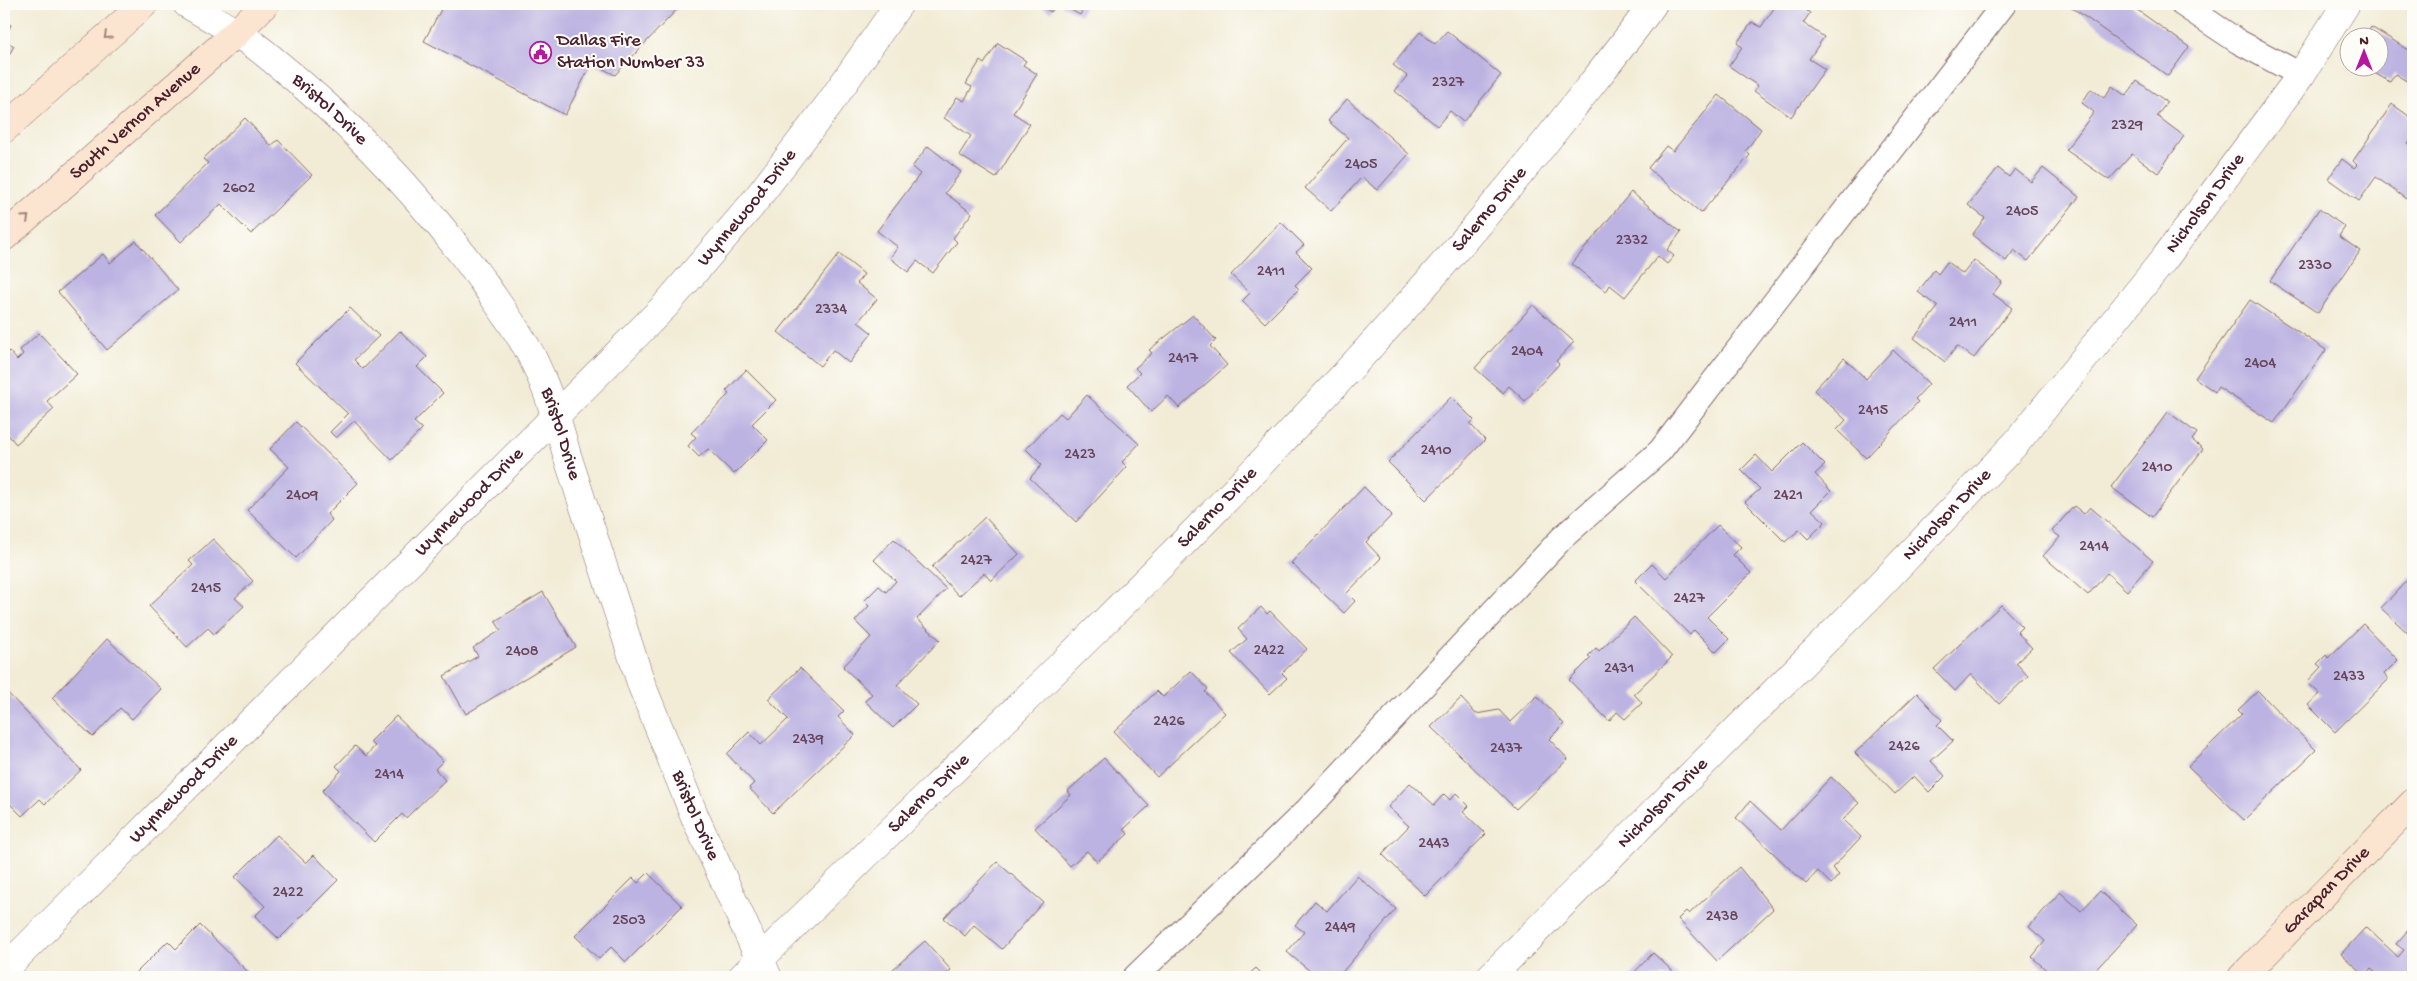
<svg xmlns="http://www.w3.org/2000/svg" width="2417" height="981" font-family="'Gochi Hand',sans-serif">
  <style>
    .building { fill: #bcb3e2 }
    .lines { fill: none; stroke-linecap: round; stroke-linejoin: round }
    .lane-casing { stroke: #856767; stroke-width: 26 }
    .street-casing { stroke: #856767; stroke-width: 29 }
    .secondary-casing { stroke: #856767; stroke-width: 29 }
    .lane { stroke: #fff; stroke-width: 24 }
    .street { stroke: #fff; stroke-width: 28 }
    .secondary { stroke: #fce5d0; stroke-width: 28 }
    .oneway { stroke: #a3827e }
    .labels { text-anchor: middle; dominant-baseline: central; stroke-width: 4; stroke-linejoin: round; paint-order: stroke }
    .number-label { font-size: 16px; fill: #664459 }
    .poi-label { font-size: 19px; fill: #4a1f2b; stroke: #fdfcf7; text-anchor: start }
    .street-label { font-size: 19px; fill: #4a1f2b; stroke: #fdfcf7 }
  </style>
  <rect width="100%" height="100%" fill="#fdfcf7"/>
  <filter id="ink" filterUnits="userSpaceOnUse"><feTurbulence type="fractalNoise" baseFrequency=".02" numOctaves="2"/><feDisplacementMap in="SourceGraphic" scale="10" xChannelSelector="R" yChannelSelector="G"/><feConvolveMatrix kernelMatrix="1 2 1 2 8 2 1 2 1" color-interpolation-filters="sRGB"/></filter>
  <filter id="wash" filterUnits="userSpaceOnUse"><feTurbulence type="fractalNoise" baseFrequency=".0096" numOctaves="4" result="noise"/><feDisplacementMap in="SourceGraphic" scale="20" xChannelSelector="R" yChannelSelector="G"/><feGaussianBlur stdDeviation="1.12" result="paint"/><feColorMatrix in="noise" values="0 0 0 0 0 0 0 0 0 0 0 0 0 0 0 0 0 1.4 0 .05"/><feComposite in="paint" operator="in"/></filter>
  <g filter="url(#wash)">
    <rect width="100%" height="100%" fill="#f2ecd6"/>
    <g id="blocks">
      <g class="building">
        <path d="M444,4H682L615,75L592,63L565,115L424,41Z"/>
        <path d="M1037,4H1056L1051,12Z"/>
        <path d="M1060,4H1086L1080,15Z"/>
        <path d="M1777,4H1797L1810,13L1803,23L1824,37L1809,59L1825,69L1791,117L1754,91L1758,86L1729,66L1742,47L1737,43L1752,22L1761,27Z"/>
        <path d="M2067,4H2129L2189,47L2168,76Z"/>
        <path d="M4,21L11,25L4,39Z"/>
        <path d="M2371,27L2409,50L2413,42V85L2395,74L2390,82L2366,68H2380V38H2364Z"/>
        <path d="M1447,31L1501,75L1463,122L1450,111L1437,126L1395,91L1407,76L1393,65L1420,32L1435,44Z"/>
        <path d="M4,40L14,46L4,64Z"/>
        <path d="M998,43L1026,61L1023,65L1037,74L1013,113L1030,124L996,178L959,155L971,136L944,118L957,97L964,101L972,87L966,84L980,61L984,64Z"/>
        <path d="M2137,81L2167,102L2157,116L2184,136L2158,173L2132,154L2109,180L2066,150L2094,112L2082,103L2091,89L2104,98L2112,86L2126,96Z"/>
        <path d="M1719,95L1761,129L1746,151L1750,155L1701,213L1648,168L1666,146L1673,151Z"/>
        <path d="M1347,99L1409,154L1377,190L1362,177L1331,211L1305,188L1348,138L1328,121Z"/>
        <path d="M2392,104L2413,119V136L2408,143L2413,147V189L2406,199L2376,177L2359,201L2328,179L2342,159L2354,168L2357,165L2353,161Z"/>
        <path d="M245,118L271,146L278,140L312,175L251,234L221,204L181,242L155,215L208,163L203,159Z"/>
        <path d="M928,146L961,172L945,193L972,213L953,238L957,242L933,273L917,261L908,272L890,258L898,247L877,231L920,174L912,167Z"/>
        <path d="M1998,168L2009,177L2015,169L2031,182L2043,168L2079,197L2028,261L2014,250L2006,261L1972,235L1985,218L1968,205Z"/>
        <path d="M1631,192L1681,232L1667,250L1674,256L1667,264L1658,256L1625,297L1610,285L1606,292L1572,264Z"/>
        <path d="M2319,209L2345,227L2339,236L2360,251L2318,313L2270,281Z"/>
        <path d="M1281,222L1304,245L1296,252L1312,268L1295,285L1299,289L1265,323L1242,301L1250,293L1231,275Z"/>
        <path d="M136,241L178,290L107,350L58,292L103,254L110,263Z"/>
        <path d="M839,254L864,274L857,283L877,299L858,322L872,333L849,363L833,350L820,366L778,332Z"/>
        <path d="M1974,260L2002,282L1993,294L2012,308L1974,358L1957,346L1945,362L1914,338L1938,307L1918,292L1934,270L1938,274L1947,262L1963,274Z"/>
        <path d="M2250,300L2326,350L2274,423L2218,387L2215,392L2195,378Z"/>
        <path d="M1533,305L1574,342L1556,361L1559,364L1525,401L1509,386L1503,393L1475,368Z"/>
        <path d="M350,308L379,336L354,360L363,369L400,331L427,357L417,367L443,393L414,422L422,429L392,460L354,421L336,438L330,432L348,414L295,363Z"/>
        <path d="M1193,315L1216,340L1210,346L1227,365L1179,408L1168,396L1151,412L1127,385L1140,373L1135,368L1152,353L1149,350Z"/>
        <path d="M39,333L77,374L47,401L54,409L16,444L4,430V356L9,351L17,360L23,354L20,350Z"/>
        <path d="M1893,350L1929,384L1915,399L1918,402L1866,458L1837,430L1846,420L1814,390L1844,358L1866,379Z"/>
        <path d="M746,370L776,400L752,424L768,440L734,474L708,449L699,457L688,446L696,437L691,433L729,394L726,391Z"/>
        <path d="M1087,395L1139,444L1122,462L1127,467L1076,522L1030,478L1042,465L1026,449L1060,413L1066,418Z"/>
        <path d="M1451,397L1474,420L1470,424L1485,440L1426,500L1388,462Z"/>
        <path d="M2168,412L2197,433L2192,440L2203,449L2152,517L2111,487Z"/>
        <path d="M296,422L358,483L327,514L332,520L296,558L247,510L289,467L270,449Z"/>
        <path d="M1802,442L1825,465L1815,474L1831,491L1812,510L1825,522L1808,539L1799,530L1785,542L1745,502L1760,489L1741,470L1756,455L1772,472Z"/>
        <path d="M1364,487L1392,515L1366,542L1381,558L1347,593L1355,601L1344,613L1291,563Z"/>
        <path d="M2074,506L2084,514L2090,507L2153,561L2127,591L2107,573L2088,595L2043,556L2060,537L2052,531Z"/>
        <path d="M985,517L1019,554L991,581L984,573L959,596L932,567Z"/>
        <path d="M1718,525L1741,547L1733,555L1751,573L1707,617L1729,639L1716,652L1694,630L1690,635L1635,581L1652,564L1666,578Z"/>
        <path d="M213,539L253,581L235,598L244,606L214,634L208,628L187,647L149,606L193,565L189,561Z"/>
        <path d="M894,539L946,589L917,619L940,640L897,685L917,704L893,728L865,701L872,694L843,667L871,637L855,621L869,606L864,601L879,586L886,592L896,581L874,560Z"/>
        <path d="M2413,574V638L2381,608Z"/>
        <path d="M543,592L576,647L466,714L444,676L478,656L473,648L501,630L495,621Z"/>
        <path d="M2001,605L2022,627L2017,632L2032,648L2016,663L2028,676L1999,704L1971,674L1955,691L1934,669Z"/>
        <path d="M1261,607L1267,614L1270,611L1307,649L1282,673L1287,678L1270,694L1231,653L1247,639L1238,629Z"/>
        <path d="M1634,617L1672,657L1634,694L1642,703L1625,719L1617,712L1609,721L1569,680L1591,658L1588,656L1596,648L1599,651Z"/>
        <path d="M2363,624L2398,660L2384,674L2388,680L2335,732L2308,705L2320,694L2307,682L2321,667L2317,664L2326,655L2328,658Z"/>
        <path d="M107,639L161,689L132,719L120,708L93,737L52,698Z"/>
        <path d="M800,668L844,711L838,717L855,735L773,813L749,788L754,783L727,754L749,732L761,745L788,719L768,699Z"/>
        <path d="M1191,671L1208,689L1205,692L1225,713L1157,777L1114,732L1157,691L1163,697Z"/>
        <path d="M4,689L81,770L45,804L40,799L22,816L4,798Z"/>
        <path d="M2258,691L2316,750L2244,820L2188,766L2242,714L2238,710Z"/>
        <path d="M1917,693L1942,720L1937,725L1953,741L1931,761L1945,776L1929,792L1914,776L1895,794L1855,753Z"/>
        <path d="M1537,696L1564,724L1549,739L1568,759L1516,809L1431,727L1461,698L1476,714L1499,710L1510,722Z"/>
        <path d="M396,716L443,761L435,769L445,780L406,818L402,814L374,842L322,791L341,771L336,766L355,746L366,756L375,746L370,742Z"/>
        <path d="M1104,758L1149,806L1124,829L1128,834L1097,862L1087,851L1070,866L1035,828L1071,795L1068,791Z"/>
        <path d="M1831,777L1859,803L1843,820L1861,837L1832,868L1839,875L1831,884L1818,871L1806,884L1736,818L1750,801L1781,830Z"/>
        <path d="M1410,783L1434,805L1444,794L1450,800L1456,793L1469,806L1463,812L1486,834L1425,896L1382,854L1409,826L1388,807Z"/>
        <path d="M277,835L306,863L314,855L338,880L279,939L255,916L265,906L235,877Z"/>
        <path d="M997,862L1043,902L1002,949L974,925L965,936L944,918Z"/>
        <path d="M1739,867L1773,909L1717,961L1678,919L1686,911L1689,914Z"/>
        <path d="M648,873L682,906L626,962L611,947L599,959L575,936L633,878L638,883Z"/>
        <path d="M1357,876L1396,909L1338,977H1317L1287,952L1304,932L1295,925L1315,901L1327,911Z"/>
        <path d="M2100,891L2137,925L2089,977H2054L2032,957L2045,941L2029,927L2060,892L2081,911Z"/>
        <path d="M200,925L253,977H132L168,941L176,949Z"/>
        <path d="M2366,927L2398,957L2404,950L2396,944L2409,929L2413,933V977H2380L2371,969L2365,976L2341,954Z"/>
        <path d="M925,941L951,970L942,977H884Z"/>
        <path d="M1653,953L1679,977H1630Z"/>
        <path d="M1256,968L1265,977H1246Z"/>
      </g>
    </g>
  </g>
  <g filter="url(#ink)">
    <use href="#blocks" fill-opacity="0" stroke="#856767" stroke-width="1"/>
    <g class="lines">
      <defs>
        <g id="lane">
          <path d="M2182,4L2239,42L2301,75"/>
          <path d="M1135,977L1308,809L1562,538L1660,451L2004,4"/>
        </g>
        <g id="street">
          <path id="s1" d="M187,4C214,20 243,35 267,55C348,120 420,195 481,279C498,304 517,329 531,355C547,387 558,421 567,455L642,686L695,817L767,975"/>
          <path id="s2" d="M4,970L665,306L751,206L830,103L899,4"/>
          <path id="s3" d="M742,977C1024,697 1321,428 1567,115C1596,78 1626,42 1653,4"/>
          <path id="s4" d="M1490,977L1870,596L2017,442L2165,258L2301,75L2346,4"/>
        </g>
        <g id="secondary">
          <path d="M4,129L144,4"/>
          <path id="s5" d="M4,237L235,34L265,4"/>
          <path id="s6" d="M2242,977L2413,803"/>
        </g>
      </defs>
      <use href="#lane" class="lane-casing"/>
      <use href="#street" class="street-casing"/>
      <use href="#secondary" class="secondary-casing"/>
      <use href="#lane" class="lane"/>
      <use href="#street" class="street"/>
      <use href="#secondary" class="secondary"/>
    </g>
    <defs><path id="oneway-chevron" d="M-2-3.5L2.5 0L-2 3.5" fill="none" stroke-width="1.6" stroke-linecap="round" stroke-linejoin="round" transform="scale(1.25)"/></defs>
    <g class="oneway">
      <use href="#oneway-chevron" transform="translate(107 36) rotate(138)"/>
      <use href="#oneway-chevron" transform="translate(26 218) rotate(-42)"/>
    </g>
  </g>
  <defs>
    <symbol id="civic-ring" viewBox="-11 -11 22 22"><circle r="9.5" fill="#fdfcf7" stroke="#b5179e" stroke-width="1.5"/><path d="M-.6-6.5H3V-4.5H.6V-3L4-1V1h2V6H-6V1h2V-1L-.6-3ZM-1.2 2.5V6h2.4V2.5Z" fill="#b5179e"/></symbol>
  </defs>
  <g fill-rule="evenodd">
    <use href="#civic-ring" x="528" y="40" width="25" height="25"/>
  </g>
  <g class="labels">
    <g class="number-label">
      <text x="1448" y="83">2327</text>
      <text x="2127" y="126">2329</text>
      <text x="1361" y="165">2405</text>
      <text x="239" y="189">2602</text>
      <text x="2022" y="212">2405</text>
      <text x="1632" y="241">2332</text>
      <text x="2315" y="266">2330</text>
      <text x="1271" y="272">2411</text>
      <text x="831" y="310">2334</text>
      <text x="1963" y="323">2411</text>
      <text x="1527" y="352">2404</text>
      <text x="1183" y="359">2417</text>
      <text x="2260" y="364">2404</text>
      <text x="1873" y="411">2415</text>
      <text x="1436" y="451">2410</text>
      <text x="1080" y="455">2423</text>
      <text x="2157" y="468">2410</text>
      <text x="302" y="496">2409</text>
      <text x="1788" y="496">2421</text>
      <text x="2094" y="547">2414</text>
      <text x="976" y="561">2427</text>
      <text x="206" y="589">2415</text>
      <text x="1689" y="599">2427</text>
      <text x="1269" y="651">2422</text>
      <text x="522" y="652">2408</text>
      <text x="1619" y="669">2431</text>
      <text x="2349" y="677">2433</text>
      <text x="1169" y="722">2426</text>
      <text x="808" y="740">2439</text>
      <text x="1904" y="747">2426</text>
      <text x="1506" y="749">2437</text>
      <text x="389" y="775">2414</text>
      <text x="1434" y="844">2443</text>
      <text x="288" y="893">2422</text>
      <text x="1722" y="917">2438</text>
      <text x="629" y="921">2503</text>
      <text x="1340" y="928">2449</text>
    </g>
    <g class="poi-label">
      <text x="557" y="41">Dallas Fire<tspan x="557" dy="22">Station Number 33</tspan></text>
    </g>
    <g class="street-label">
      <text stroke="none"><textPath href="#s1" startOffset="178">Bristol Drive</textPath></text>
      <text stroke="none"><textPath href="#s5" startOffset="175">South Vernon Avenue</textPath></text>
      <text stroke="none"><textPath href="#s4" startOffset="1055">Nicholson Drive</textPath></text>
      <text stroke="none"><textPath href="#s2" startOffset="1065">Wynnewood Drive</textPath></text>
      <text stroke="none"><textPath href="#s3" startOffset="1072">Salerno Drive</textPath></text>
      <text stroke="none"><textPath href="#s1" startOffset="581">Bristol Drive</textPath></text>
      <text stroke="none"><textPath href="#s2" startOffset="660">Wynnewood Drive</textPath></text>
      <text stroke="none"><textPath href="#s3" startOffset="668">Salerno Drive</textPath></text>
      <text stroke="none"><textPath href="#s4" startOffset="650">Nicholson Drive</textPath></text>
      <text stroke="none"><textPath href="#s2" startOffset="255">Wynnewood Drive</textPath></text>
      <text stroke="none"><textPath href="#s3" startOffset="262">Salerno Drive</textPath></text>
      <text stroke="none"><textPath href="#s4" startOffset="245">Nicholson Drive</textPath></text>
      <text stroke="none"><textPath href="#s1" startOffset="986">Bristol Drive</textPath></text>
      <text stroke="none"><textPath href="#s6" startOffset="121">Garapan Drive</textPath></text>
    </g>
  </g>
  <rect width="2417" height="981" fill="none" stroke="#fdfcf7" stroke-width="20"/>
  <g transform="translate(2364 52)"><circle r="24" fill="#fdfcf7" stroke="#b5a4a5"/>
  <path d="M0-4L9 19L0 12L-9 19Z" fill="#b5179e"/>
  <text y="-8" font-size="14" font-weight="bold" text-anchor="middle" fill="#4a1f2b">N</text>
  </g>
</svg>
